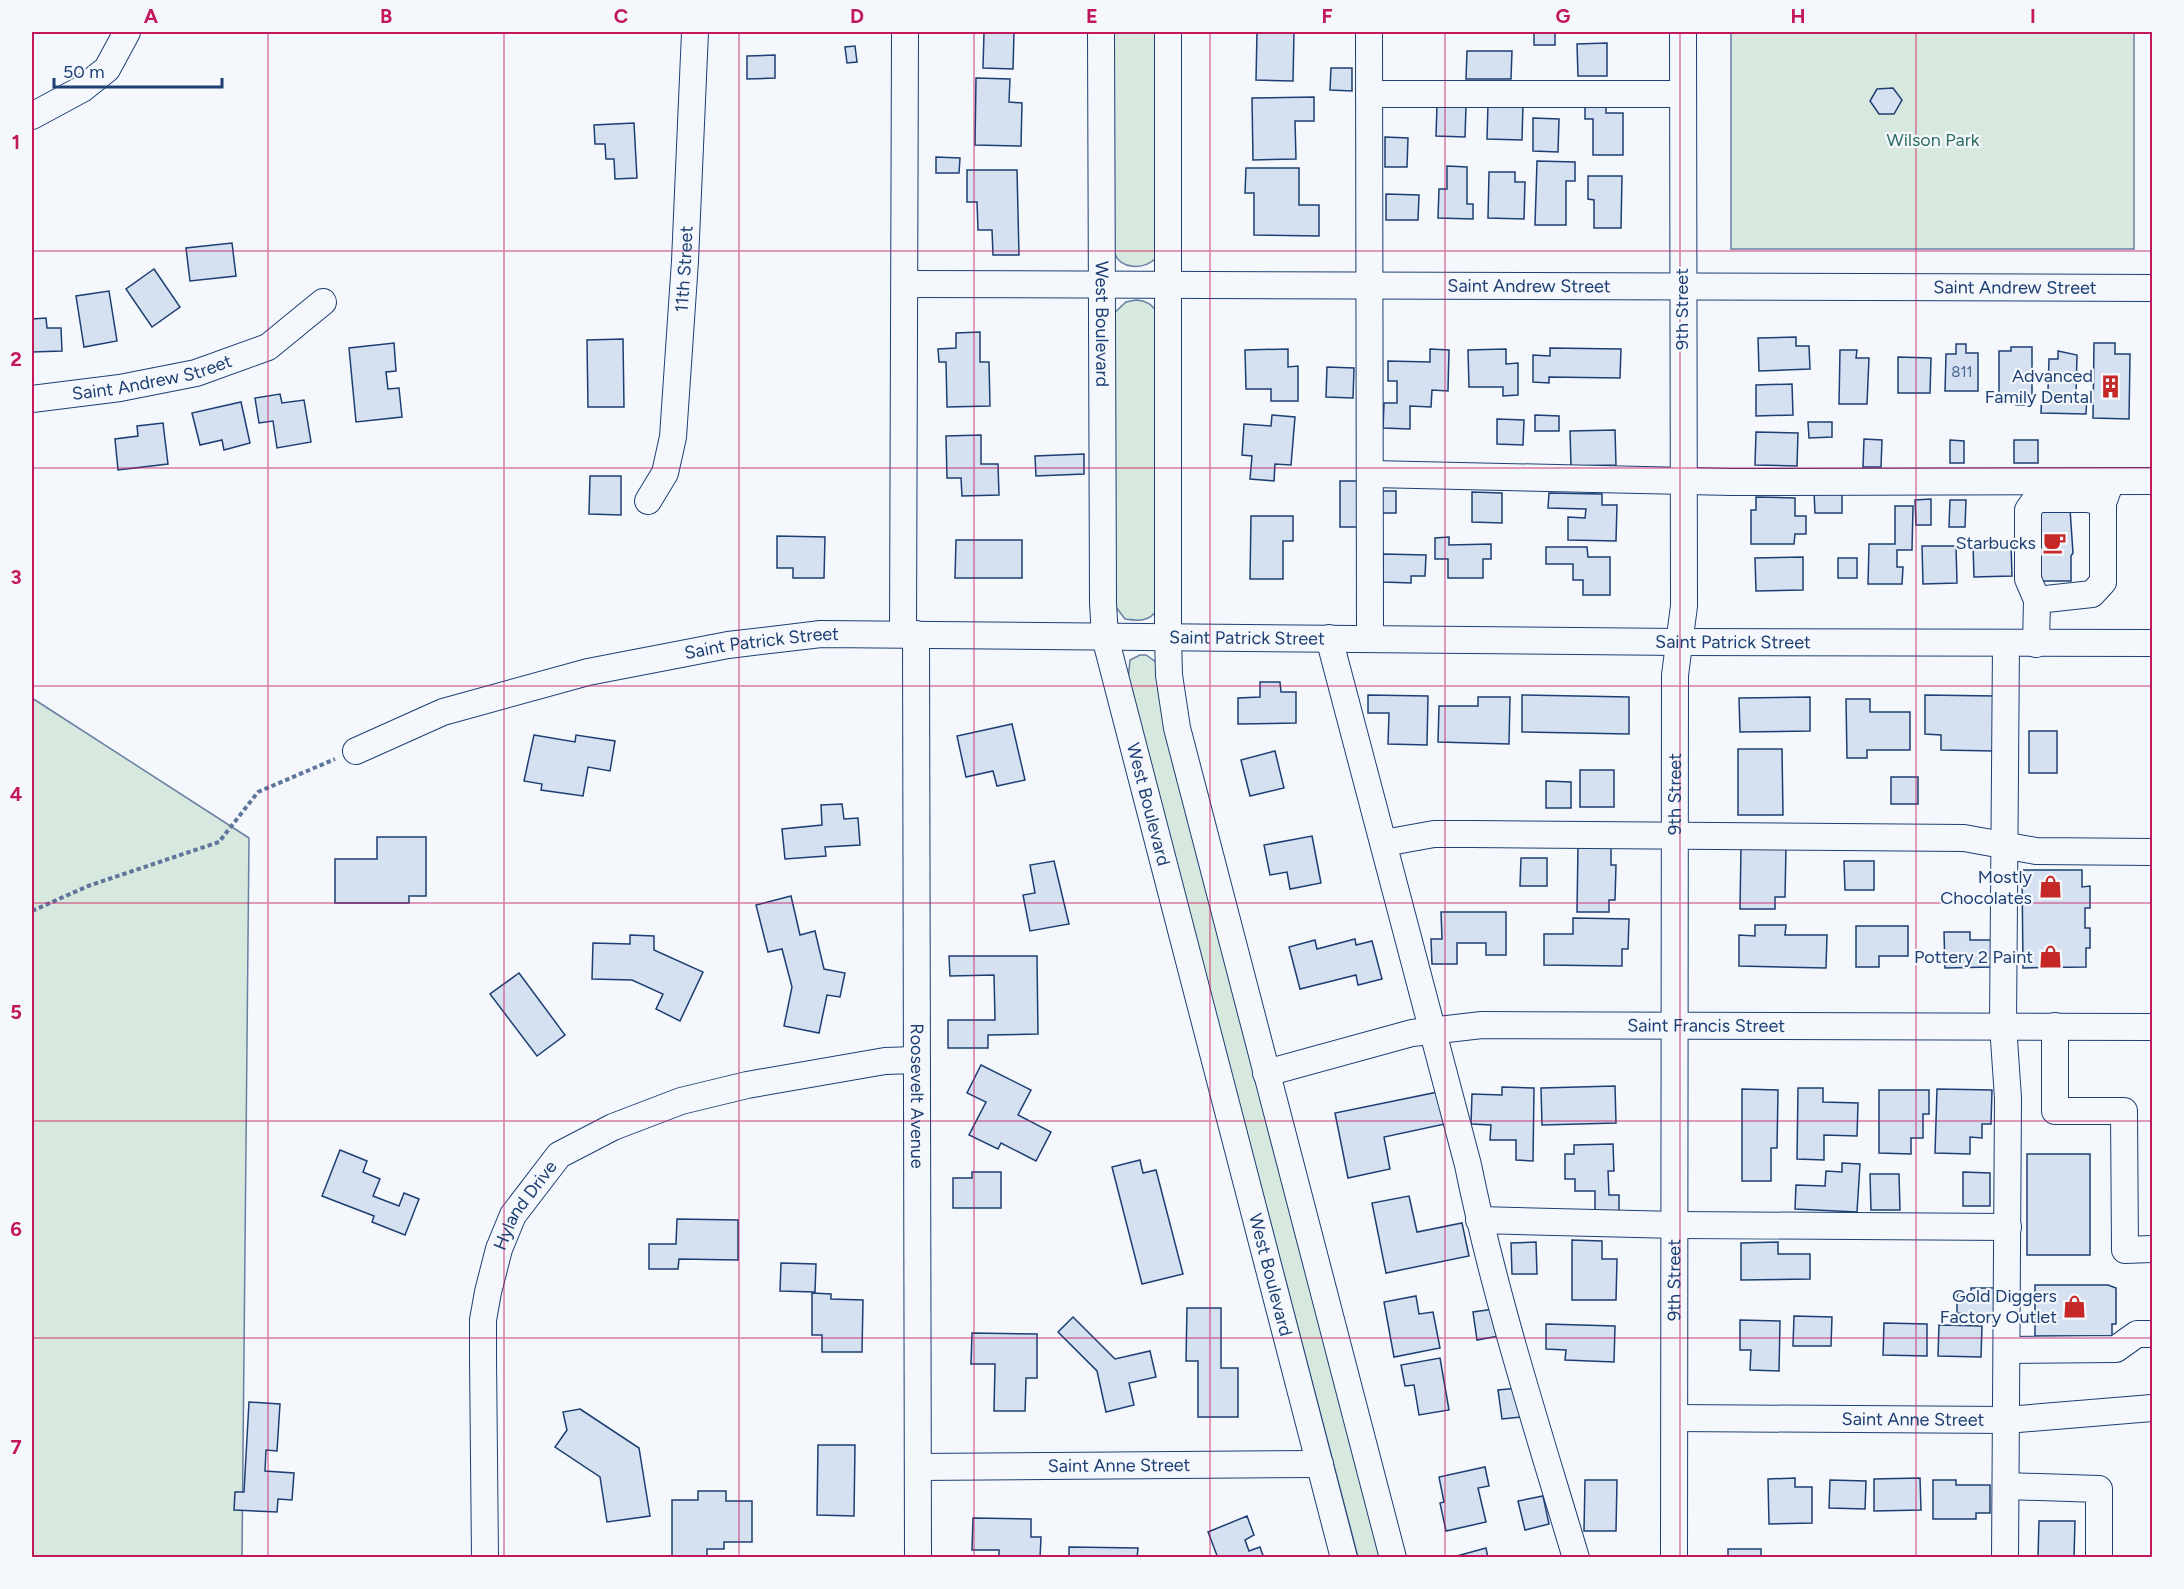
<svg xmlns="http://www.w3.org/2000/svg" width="2184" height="1589" font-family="Figtree,sans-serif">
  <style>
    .green { fill: #d7e8df; stroke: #687fa3; stroke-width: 1.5 }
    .building { fill: #d5e0f0; stroke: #1d3f73; stroke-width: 1.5 }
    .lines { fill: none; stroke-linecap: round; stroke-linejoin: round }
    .minor-casing { stroke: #1d3f73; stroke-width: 28 }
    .path { stroke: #5e769c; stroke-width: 4; stroke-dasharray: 4.5 3; stroke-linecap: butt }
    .minor { stroke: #f4f7fb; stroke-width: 26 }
    .grid { fill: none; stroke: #c2185b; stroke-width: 1.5; stroke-opacity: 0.55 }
    .labels { text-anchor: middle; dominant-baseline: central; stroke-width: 4.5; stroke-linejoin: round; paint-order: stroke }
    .number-label { font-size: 15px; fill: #4b6792 }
    .park-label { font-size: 18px; fill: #2c6c60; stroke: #f4f7fb }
    .street-label { font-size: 18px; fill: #1d3f73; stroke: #f4f7fb }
    .poi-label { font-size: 18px; fill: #1d3f73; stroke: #f4f7fb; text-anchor: end }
    .neatline { fill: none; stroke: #c2185b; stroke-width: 2 }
    .grid-label { font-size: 20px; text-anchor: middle; font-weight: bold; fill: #c2185b }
  </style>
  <rect width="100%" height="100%" fill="#f4f7fb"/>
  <g class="green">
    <path d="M1112,32H1159L1156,258C1144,270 1120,270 1114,252Z"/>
    <rect x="1731" y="32" width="403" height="217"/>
    <path d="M1136,300C1147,301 1152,304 1158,314L1157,610C1149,622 1138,621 1125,619L1113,603L1112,315L1126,302Z"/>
    <path d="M1140,655H1146L1156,662L1385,1557H1358L1128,680L1130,660Z"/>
    <path d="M32,698L249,838L242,1557H32Z"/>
  </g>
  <g class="building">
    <path d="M984,32H1014L1013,69L983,68Z"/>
    <path d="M1257,32H1294L1293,81L1256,80Z"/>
    <rect x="1534" y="32" width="21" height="13"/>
    <path d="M1607,43V76H1578L1577,44Z"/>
    <path d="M855,46L857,62L847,63L845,47Z"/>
    <path d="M1467,51H1512L1511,79H1466Z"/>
    <path d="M775,55V78L747,79V56Z"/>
    <path d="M1331,68H1352V91L1330,90Z"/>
    <path d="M976,78L1010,79L1009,102L1022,103L1021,146L975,145Z"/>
    <path d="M1893,88L1902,100L1894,114H1879L1870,101L1877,89Z"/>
    <path d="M1314,97V121H1295L1296,159L1253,160L1252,98Z"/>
    <path d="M1585,101H1606V113H1623V155H1593V119H1585Z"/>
    <path d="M1488,104H1523L1522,140L1487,139Z"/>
    <path d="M1437,105L1466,106L1465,137L1436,136Z"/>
    <path d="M1533,118L1559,119L1558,152L1533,151Z"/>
    <path d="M634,123L637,178L615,179L614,159H606L605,144H595L594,125Z"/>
    <path d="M1385,137L1408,138L1407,167H1385Z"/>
    <path d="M936,157L960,158L959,173H936Z"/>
    <path d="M1537,161L1575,162V181H1566V225H1535Z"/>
    <path d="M1447,166L1467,167V204H1473V219L1438,218L1439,189H1447Z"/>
    <path d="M1246,168H1299V205H1319V236L1254,235V193H1245Z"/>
    <path d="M967,170H1017L1019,255H993L992,230H978L977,202H967Z"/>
    <path d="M1489,172H1515V182H1525L1524,219L1488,218Z"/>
    <path d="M1588,176H1622L1621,228H1594V200L1588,199Z"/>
    <path d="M1386,194L1419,195L1418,220H1386Z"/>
    <path d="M232,243L236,276L190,281L186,248Z"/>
    <path d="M154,269L180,307L152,327L126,289Z"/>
    <path d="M109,291L117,341L84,347L76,296Z"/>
    <path d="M46,318L47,328H61L62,351L32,352V319Z"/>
    <path d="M980,332V362H989L990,406L947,407L946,362H939L938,349L956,348V333Z"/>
    <path d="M1796,337V346H1809L1810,369L1759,371L1758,338Z"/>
    <path d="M623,339L624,407H588L587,340Z"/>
    <path d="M394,343L396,371L386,372L388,389L399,388L402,417L356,422L349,348Z"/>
    <path d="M2094,343H2115V354H2130L2129,419L2093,418Z"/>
    <path d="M1956,344H1966V353H1978V391H1945L1946,354H1956Z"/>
    <path d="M2011,347H2032V405H2016V395H1999V351H2011Z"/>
    <path d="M1550,348L1621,349L1620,378L1549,377V383L1533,382V355L1550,356Z"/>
    <path d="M1288,349V367L1298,366V401H1271V389H1246L1245,350Z"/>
    <path d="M1430,349L1449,350L1448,391L1432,390L1431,407L1410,406V429L1383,428L1384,403H1397V381H1388V361L1430,362Z"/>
    <path d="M1506,349V364L1518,363V395L1503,396V387H1469L1468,350Z"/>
    <path d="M1840,350H1857L1856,358H1869L1867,404H1839Z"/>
    <path d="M2058,351L2077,355L2076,395H2087L2086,414L2041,413L2042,391H2048L2049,359H2058Z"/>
    <path d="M1898,357L1931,358L1930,393H1898Z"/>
    <path d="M1327,367L1354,368L1353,398L1326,397Z"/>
    <path d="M1792,384L1793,415L1756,416V385Z"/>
    <path d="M280,394L282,403L304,400L311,442L277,448L273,421L259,423L255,398Z"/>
    <path d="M241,402L250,443L224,450L222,440L200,445L192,413Z"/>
    <path d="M1272,415L1295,417L1291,465L1275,464L1274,481L1250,479L1252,456L1242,455L1244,424L1271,426Z"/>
    <path d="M1535,415L1559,416V431H1535Z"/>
    <path d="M1497,419L1524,420L1523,445L1497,444Z"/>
    <path d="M1808,422H1832V437L1809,438Z"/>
    <path d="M163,423L168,464L118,470L115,439L138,436L137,426Z"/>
    <path d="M1615,430L1616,465L1571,466L1570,431Z"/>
    <path d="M1756,432L1798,433L1797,466L1755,465Z"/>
    <path d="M981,435V464H998L999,495L962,496L961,478H947L946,436Z"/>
    <path d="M1864,439L1882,440L1881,467H1863Z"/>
    <path d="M1950,440L1964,441V463H1950Z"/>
    <rect x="2014" y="440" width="24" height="23"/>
    <path d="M1084,454V474L1036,476L1035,456Z"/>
    <path d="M590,476H621V515L589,514Z"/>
    <rect x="1340" y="481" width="20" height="46"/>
    <path d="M1842,490V513H1815L1814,491Z"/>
    <path d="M1381,491H1396V513H1382Z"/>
    <path d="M1472,492L1502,493V523L1472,522Z"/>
    <path d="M1549,493L1602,494V505H1617L1616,541L1568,540V517L1585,518L1586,509L1548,508Z"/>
    <path d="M1756,497L1795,498V516H1806V534H1795L1794,544H1751V510H1756Z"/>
    <path d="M1931,499V525H1916L1915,500Z"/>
    <path d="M1950,500H1966L1965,527H1949Z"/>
    <path d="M1895,506H1913L1912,550H1897V567H1903L1902,584H1868L1869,544H1895Z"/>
    <path d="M2036,509H2070L2073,553L2071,556V581H2036Z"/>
    <path d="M1251,516H1293V541H1283V579H1250Z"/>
    <path d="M777,536L825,537L824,578H793V568H777Z"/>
    <path d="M1449,537V545L1491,544V559H1483V578H1448V559H1435V538Z"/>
    <path d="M956,540H1022V578H955Z"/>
    <path d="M2011,544L2012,576L1974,577L1973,545Z"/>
    <path d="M1922,546H1956L1957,583L1923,584Z"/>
    <path d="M1546,547H1587L1588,557H1610V595H1583V580H1573V564H1546Z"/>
    <path d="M1383,554L1426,555L1425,576H1411V583L1383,582Z"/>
    <path d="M1803,557V590L1756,591L1755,558Z"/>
    <rect x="1838" y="558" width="19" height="20"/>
    <path d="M1260,682H1280L1281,692H1296V723L1238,724V698L1260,697Z"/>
    <path d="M1368,695L1428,696L1427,745L1388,744L1389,713H1368Z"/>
    <path d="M1522,695L1629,697V734L1522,732Z"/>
    <path d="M1925,695L1995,696V751L1941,750V735L1925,734Z"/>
    <path d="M1478,697H1510L1509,744L1438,742L1439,706H1478Z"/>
    <path d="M1810,697V731L1740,732L1739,698Z"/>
    <path d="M1846,699H1870V712H1910V750H1867V758H1847Z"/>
    <path d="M1012,724L1025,780L997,786L993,771L966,777L957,736Z"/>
    <rect x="2029" y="731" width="28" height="42"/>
    <path d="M534,735L575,742L576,735L615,741L610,771L588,767L583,796L541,790L542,784L524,781Z"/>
    <path d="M1738,749H1782L1783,815H1738Z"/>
    <path d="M1275,751L1284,788L1250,796L1241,760Z"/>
    <rect x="1580" y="770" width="34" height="37"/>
    <rect x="1891" y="777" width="27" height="27"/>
    <path d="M1546,781L1571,782V808H1546Z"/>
    <path d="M842,804L844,819L858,818L860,845L825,847L826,856L785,859L782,829L822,825L821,805Z"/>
    <path d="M1312,836L1321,883L1290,889L1287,872L1270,875L1264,845Z"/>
    <path d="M377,837H426V896H409V903H335V859H377Z"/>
    <path d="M1578,846H1611V865H1616L1615,900H1609V912H1577Z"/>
    <path d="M1741,847H1786L1785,897H1775V909H1740Z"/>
    <path d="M1521,858H1547V886H1520Z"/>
    <path d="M1054,861L1069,924L1030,931L1023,895L1035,893L1030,865Z"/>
    <path d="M1844,861H1874V890H1845Z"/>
    <path d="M2022,870H2082V887L2090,886V908H2085V928H2090V948H2086V967L2023,968Z"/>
    <path d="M791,896L800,935L815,931L824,969L845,973L840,997L827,995L819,1033L784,1026L792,987L782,949L768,952L756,905Z"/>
    <path d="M1441,912H1506V955H1486V943H1457V964H1432L1431,939H1442Z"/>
    <path d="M1573,918L1629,919L1628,949H1622V966L1544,965V934H1573Z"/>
    <path d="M1755,925H1786L1785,935H1827L1826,968L1739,966V935L1755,936Z"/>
    <path d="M1856,926H1908V956H1879V967H1856Z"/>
    <path d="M1944,932H1970V940H1992V967L1945,968Z"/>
    <path d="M630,935L654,936V950L703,972L680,1021L656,1009L663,994L632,980L592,979L593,943L630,944Z"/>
    <path d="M1355,939L1356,945L1372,941L1382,979L1358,985L1356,975L1300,989L1289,947L1315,940L1317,949Z"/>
    <path d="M949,956H1037L1038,1034L988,1035V1048H948V1020H995L994,975L950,976Z"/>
    <path d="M519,973L565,1035L537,1056L490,994Z"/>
    <path d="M981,1065L1031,1090L1018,1115L1051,1132L1036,1161L1001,1143L998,1149L969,1135L986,1102L967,1093Z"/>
    <path d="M1615,1086L1616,1123L1542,1125L1541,1088Z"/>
    <path d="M1502,1087L1534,1088L1533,1161L1516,1160V1140H1490L1491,1125L1471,1124L1472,1094L1502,1095Z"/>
    <path d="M1798,1088H1823V1102L1858,1103L1857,1136L1824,1135V1160L1797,1159Z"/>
    <path d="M1742,1089L1778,1090L1777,1148H1771V1181H1742Z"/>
    <path d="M1937,1089L1992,1090L1991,1124H1982V1138L1970,1137V1154L1935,1153Z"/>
    <path d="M1879,1090H1929V1114H1923V1138H1911V1154L1879,1153Z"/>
    <path d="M1438,1092L1445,1124L1384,1137L1390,1169L1348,1178L1335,1113Z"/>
    <path d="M1613,1144L1614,1171H1608L1609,1195H1619V1212H1595V1191H1575V1179H1565V1154H1574V1145Z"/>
    <path d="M340,1150L367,1161L363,1172L380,1179L373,1196L399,1206L404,1193L419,1199L405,1235L372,1222L374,1216L322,1196Z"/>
    <rect x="2027" y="1154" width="63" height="101"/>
    <path d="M1140,1160L1143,1173L1156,1170L1183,1274L1142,1284L1112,1167Z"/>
    <path d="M1842,1163L1860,1164L1857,1212L1795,1209L1796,1185L1825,1186L1826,1171L1842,1172Z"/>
    <path d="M972,1172H1001V1208H953V1178H972Z"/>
    <path d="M1963,1172L1990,1173V1206H1963Z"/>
    <path d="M1870,1174H1899L1900,1210H1871Z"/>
    <path d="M1409,1196L1417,1232L1462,1223L1469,1256L1386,1273L1372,1203Z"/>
    <path d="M677,1219L738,1220V1260L679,1259L678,1269H649V1244H676Z"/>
    <path d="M1572,1240L1602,1241V1259H1617L1616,1300H1572Z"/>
    <path d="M1536,1242L1537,1274H1512L1511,1243Z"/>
    <path d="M1778,1242V1254H1810V1279L1741,1280V1243Z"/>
    <path d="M781,1263L816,1264L815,1292L780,1291Z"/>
    <path d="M2035,1285H2108L2116,1288V1324H2112V1336H2035Z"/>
    <path d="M1971,1288H1996L1995,1314L1957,1313V1294H1971Z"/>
    <path d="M812,1293L831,1294V1299L863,1300L862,1352H822V1335H812Z"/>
    <path d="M1416,1296L1419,1314L1433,1312L1440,1348L1394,1357L1384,1302Z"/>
    <path d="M1187,1308H1221V1368H1238V1417H1198V1361H1186Z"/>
    <path d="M1494,1309L1499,1336L1477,1340L1473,1312Z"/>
    <path d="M1794,1316L1832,1317L1831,1346H1793Z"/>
    <path d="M1073,1317L1115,1359L1150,1351L1156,1377L1129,1383L1134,1405L1106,1412L1097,1371L1058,1332Z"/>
    <path d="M1740,1320L1780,1321L1779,1371L1750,1370L1751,1350H1740Z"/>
    <path d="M1884,1323L1927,1324V1356L1883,1355Z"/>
    <path d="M1546,1324L1615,1326L1614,1362L1565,1360L1566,1350L1546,1349Z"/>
    <path d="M1939,1325L1982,1326L1981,1357L1938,1356Z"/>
    <path d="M972,1333L1037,1334V1378H1026L1025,1411H994L995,1364H971Z"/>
    <path d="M1440,1358L1449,1410L1419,1415L1414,1385L1405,1386L1401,1365Z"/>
    <path d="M1518,1388L1521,1417L1502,1419L1498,1390Z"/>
    <path d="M249,1402L280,1404L277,1451L266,1450L265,1471L294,1473L292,1500L278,1499L277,1512L234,1510L235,1492H244Z"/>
    <path d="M580,1409L639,1448L650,1516L607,1522L600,1477L555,1447L567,1430L563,1412Z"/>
    <path d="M818,1445H855L854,1516L817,1515Z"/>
    <path d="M1485,1467L1489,1486L1478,1488L1486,1522L1446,1531L1440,1503L1444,1502L1439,1477Z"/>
    <path d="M1795,1478V1487H1812V1523L1769,1524L1768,1479Z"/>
    <path d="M1920,1478L1921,1510L1874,1511V1479Z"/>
    <path d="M1585,1480H1617L1616,1531H1584Z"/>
    <path d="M1830,1480L1866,1481L1865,1509L1829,1508Z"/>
    <path d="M1933,1480H1956V1485H1990V1513H1976V1519H1933Z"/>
    <path d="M698,1491H726V1501H752V1542H724V1549H707V1558H672V1500H698Z"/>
    <path d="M1543,1496L1549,1524L1525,1530L1518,1501Z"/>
    <path d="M1247,1516L1254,1535L1245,1540L1249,1551L1260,1547L1264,1558H1218L1208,1532Z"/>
    <path d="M973,1518L1031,1519V1537H1041L1040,1558H999V1550H972Z"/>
    <path d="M2039,1521H2075L2074,1558H2038Z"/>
    <path d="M1069,1547L1138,1548L1137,1558H1069Z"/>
    <path d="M1486,1548L1488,1558H1458L1457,1556Z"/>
    <rect x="1728" y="1549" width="33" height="9"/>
  </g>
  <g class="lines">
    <defs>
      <g id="minor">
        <path id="s1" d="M1101,32L1103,603L1105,637L1344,1558"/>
        <path d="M1168,32V637L1169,675L1177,728L1393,1558"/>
        <path d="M1369,32L1370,639"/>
        <path d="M1369,94H1683"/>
        <path d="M32,116L82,89L107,69L127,32"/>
        <path id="s2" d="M905,284L2152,288"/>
        <path id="s3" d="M32,399L120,388L196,373L268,347L323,302"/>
        <path d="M1372,474L1732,482L2152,481"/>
        <path id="s4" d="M648,501L665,473L673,437L685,261L695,32"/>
        <path d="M2037,600L2028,579V510L2036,499H2088L2103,503"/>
        <path d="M903,634L905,32"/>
        <path id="s5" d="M916,634L918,1558"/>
        <path d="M1329,638L1468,1165C1495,1298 1537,1427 1576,1558"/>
        <path d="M2036,644L2037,600L2092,594L2103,582V503L2111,481"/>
        <path id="s6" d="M356,751L443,712L588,672L728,645L821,634L1680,642L2152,643"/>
        <path d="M1384,843L1434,834H1471L1964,838L2036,851L2152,852"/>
        <path d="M2055,1026V1111H2124L2125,1250L2152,1249"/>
        <path id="s7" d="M1266,1073L1412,1033L1482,1025L2152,1027"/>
        <path d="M1479,1220L1676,1225L2008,1227"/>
        <path d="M2007,1350L2116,1349L2137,1334H2152"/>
        <path id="s8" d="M1675,1418L2006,1420L2152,1408"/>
        <path id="s9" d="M918,1467L1320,1464"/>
        <path d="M2006,1486L2099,1489V1558"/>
        <path id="s10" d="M485,1558L483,1357V1320L488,1292L499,1249L513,1215L559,1155L613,1127L681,1101L747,1085L885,1061L915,1060"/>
        <path id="s11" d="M1674,1558L1675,675L1684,606L1683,32"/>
        <path d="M2005,1558L2008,1098L2003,1025L2006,644"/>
      </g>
    </defs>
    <use href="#minor" class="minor-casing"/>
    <path class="path" d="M32,911L88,886L219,842L258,792L335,759"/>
    <use href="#minor" class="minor"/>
  </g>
  <path class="grid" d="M268,32V1558M504,32V1558M739,32V1558M974,32V1558M1210,32V1558M1445,32V1558M1680,32V1558M1916,32V1558M32,251H2152M32,468H2152M32,686H2152M32,903H2152M32,1121H2152M32,1338H2152"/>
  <defs>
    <symbol id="building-bare" viewBox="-9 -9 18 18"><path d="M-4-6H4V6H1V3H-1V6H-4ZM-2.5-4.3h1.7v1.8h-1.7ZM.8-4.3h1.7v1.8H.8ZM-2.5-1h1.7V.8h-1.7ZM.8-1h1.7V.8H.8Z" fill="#c62828" stroke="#f4f7fb" stroke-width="2.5" paint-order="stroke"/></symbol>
    <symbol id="cafe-bare" viewBox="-9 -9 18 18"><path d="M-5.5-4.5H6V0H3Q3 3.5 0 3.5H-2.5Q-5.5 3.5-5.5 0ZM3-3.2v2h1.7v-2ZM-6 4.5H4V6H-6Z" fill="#c62828" stroke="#f4f7fb" stroke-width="2.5" paint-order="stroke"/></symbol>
    <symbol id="shop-bare" viewBox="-9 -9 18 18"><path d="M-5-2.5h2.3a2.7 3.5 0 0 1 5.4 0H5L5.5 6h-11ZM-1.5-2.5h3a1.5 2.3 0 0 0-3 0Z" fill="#c62828" stroke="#f4f7fb" stroke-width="2.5" paint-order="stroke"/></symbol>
  </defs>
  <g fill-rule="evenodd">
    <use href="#building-bare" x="2094" y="370" width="33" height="33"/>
    <use href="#cafe-bare" x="2038" y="526" width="33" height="33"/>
    <use href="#shop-bare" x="2034" y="870" width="33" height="33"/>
    <use href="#shop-bare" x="2034" y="940" width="33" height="33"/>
    <use href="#shop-bare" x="2058" y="1290" width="33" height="33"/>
  </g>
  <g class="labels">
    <g class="number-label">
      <text x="1962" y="372">811</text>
    </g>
    <g class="park-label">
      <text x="1933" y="140">Wilson Park</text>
    </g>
    <g class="street-label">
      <text stroke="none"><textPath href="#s4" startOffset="238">11th Street</textPath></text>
      <text stroke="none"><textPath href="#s2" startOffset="624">Saint Andrew Street</textPath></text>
      <text stroke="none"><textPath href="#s2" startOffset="1110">Saint Andrew Street</textPath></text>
      <text transform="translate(1682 309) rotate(-90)">9th Street</text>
      <text stroke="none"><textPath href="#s1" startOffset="292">West Boulevard</textPath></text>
      <text stroke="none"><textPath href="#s3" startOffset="122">Saint Andrew Street</textPath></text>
      <text stroke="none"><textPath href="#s6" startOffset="908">Saint Patrick Street</textPath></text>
      <text stroke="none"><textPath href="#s6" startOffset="1394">Saint Patrick Street</textPath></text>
      <text stroke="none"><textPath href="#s6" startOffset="422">Saint Patrick Street</textPath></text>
      <text stroke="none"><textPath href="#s11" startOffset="764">9th Street</textPath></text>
      <text stroke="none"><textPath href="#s1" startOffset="778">West Boulevard</textPath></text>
      <text stroke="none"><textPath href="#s7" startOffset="446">Saint Francis Street</textPath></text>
      <text stroke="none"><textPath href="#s5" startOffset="462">Roosevelt Avenue</textPath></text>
      <text stroke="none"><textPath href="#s10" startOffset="362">Hyland Drive</textPath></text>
      <text stroke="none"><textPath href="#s1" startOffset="1264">West Boulevard</textPath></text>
      <text stroke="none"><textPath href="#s11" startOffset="278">9th Street</textPath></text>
      <text stroke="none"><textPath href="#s8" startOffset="238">Saint Anne Street</textPath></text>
      <text stroke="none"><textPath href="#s9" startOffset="201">Saint Anne Street</textPath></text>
    </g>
    <g class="poi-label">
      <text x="2093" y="376">Advanced<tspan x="2093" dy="21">Family Dental</tspan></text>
      <text x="2036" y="543">Starbucks</text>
      <text x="2032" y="877">Mostly<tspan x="2032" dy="21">Chocolates</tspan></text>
      <text x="2033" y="957">Pottery 2 Paint</text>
      <text x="2057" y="1296">Gold Diggers<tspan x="2057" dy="21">Factory Outlet</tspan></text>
    </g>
  </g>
  <rect width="2184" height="1589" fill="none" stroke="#f4f7fb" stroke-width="66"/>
  <path d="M54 78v9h168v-9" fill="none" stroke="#1d3f73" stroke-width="3"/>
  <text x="63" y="78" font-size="18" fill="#1d3f73" stroke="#f4f7fb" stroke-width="4.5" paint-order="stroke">50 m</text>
  <rect x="33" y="33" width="2118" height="1523" class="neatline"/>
  <g class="grid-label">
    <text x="151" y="23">A</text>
    <text x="386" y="23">B</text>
    <text x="621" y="23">C</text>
    <text x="857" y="23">D</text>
    <text x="1092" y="23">E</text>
    <text x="1327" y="23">F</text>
    <text x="1563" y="23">G</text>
    <text x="1798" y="23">H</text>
    <text x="2033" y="23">I</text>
    <text x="16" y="149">1</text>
    <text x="16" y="366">2</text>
    <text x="16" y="584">3</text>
    <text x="16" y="801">4</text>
    <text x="16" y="1019">5</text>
    <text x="16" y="1236">6</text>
    <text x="16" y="1454">7</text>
  </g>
</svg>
